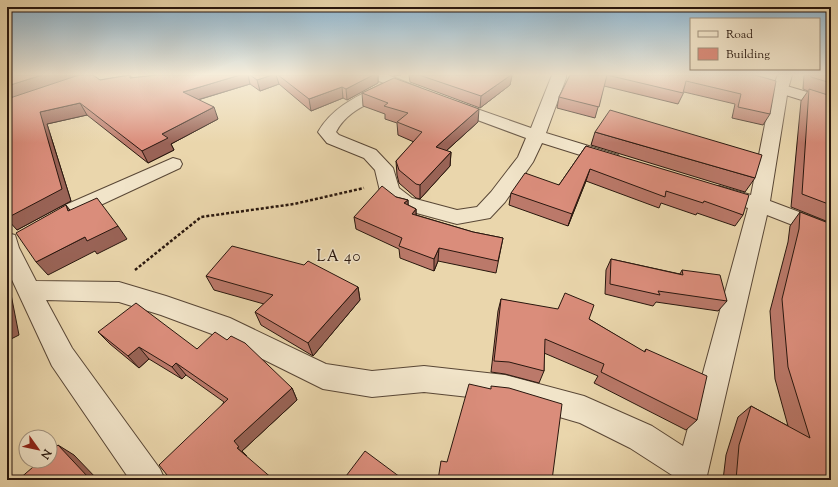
<svg xmlns="http://www.w3.org/2000/svg" width="838" height="487" font-family="'Sorts Mill Goudy',serif">
  <style>
    .lines { fill: none; stroke-linecap: round; stroke-linejoin: round }
    .minor-casing { stroke: #594736; stroke-width: 2 }
    .secondary-casing { stroke: #29170e; stroke-width: 2 }
    .path { stroke: #29170e; stroke-width: 2.5; stroke-dasharray: 3 2; stroke-linecap: butt }
    .minor { fill: #f1e4c9; fill-rule: evenodd }
    .secondary { fill: #f1e4c9; fill-rule: evenodd }
    .wall { fill: #bb796a; stroke: #29170e }
    .shaded-wall { fill: #996356; stroke: #29170e }
    .building { fill: #da8d7b; stroke: #29170e }
    .labels { text-anchor: middle; dominant-baseline: central; stroke-width: 3; stroke-linejoin: round; paint-order: stroke }
    .neighbourhood-label { font-size: 15px; letter-spacing: 1px; fill: #29170e; stroke: #f1e4c9 }
  </style>
  <rect width="100%" height="100%" fill="#ead6ac"/>
  <filter id="stains"><feTurbulence type="fractalNoise" baseFrequency=".005" numOctaves="4"/><feColorMatrix values="0 0 0 0 .2 0 0 0 0 .09 0 0 0 0 .02 0 0 0 .5 -.17"/></filter>
  <radialGradient id="worn" r=".72"><stop offset=".6" stop-color="#630" stop-opacity="0"/><stop offset="1" stop-color="#630" stop-opacity=".3"/></radialGradient>
  <g class="lines">
    <defs>
      <g id="minor">
        <path d="M369,75H388L420,88L423,91L420,94L415,96L396,88C375,103 349,107 336,132L339,135L376,150L393,168L399,188L412,198L457,210L477,207L491,192L518,157L526,138L445,108L443,105L445,102H457L531,128L552,75H566V78L546,133L618,155L621,159L618,163L612,165L542,143L533,162L505,202L490,218L457,224L398,208L383,196L380,191L375,170L364,158L327,143L318,132C333,106 358,96 384,83L371,78Z"/>
        <path d="M778,75H792L788,89L770,201L831,224V240L767,215L706,480H674L675,477L630,448L580,423L505,401L424,392L372,397L323,389L212,334L161,315L119,302L46,300L72,348L160,469L165,480H130L52,366L7,269V233L15,235L19,248L36,281L119,282L166,296L230,318L326,364L372,371L424,366L505,375L584,396L652,426L683,446L748,208L712,197L709,192L712,187L719,186L751,195L772,89Z"/>
        <path d="M173,158L180,160L182,164L180,168L77,216L70,218L63,216L60,211L63,206Z"/>
      </g>
      <path id="secondary" d="M728,75H749L831,99V109L730,78Z"/>
    </defs>
    <use href="#minor" class="minor-casing"/>
    <use href="#secondary" class="secondary-casing"/>
    <path class="path" d="M135,270L201,217L294,204L364,188"/>
    <use href="#minor" class="minor"/>
    <use href="#secondary" class="secondary"/>
  </g>
  <g class="wall">
    <path d="M7,75L100,80L130,75L132,78L157,75H378V83L347,100L343,98L311,111L279,84L260,91L250,84L198,100L218,119L171,144L174,150L148,163L87,115L47,124L71,201L17,230Z"/>
    <path d="M409,75H512L510,85L480,108L410,82Z"/>
    <path d="M570,75H755L770,114L763,125L732,118L735,104L684,92L678,104L604,86L595,118L557,108L559,97Z"/>
    <path d="M804,75H831V223L791,207L801,101L808,91L803,89Z"/>
    <path d="M362,93L478,122L446,151L451,152L450,166L420,199L416,198L399,183L397,175L396,161L414,142L398,135L397,123L385,119V114L363,106Z"/>
    <path d="M595,132L755,178L745,192L591,145Z"/>
    <path d="M586,146L743,215L735,226L697,213L696,215L661,203L659,208L586,181L568,226L509,205L511,193L559,185Z"/>
    <path d="M396,197L408,200V205L416,209V215L473,232L503,238L496,273L438,261L434,271L400,258L399,249L356,229L354,217Z"/>
    <path d="M800,212L831,480H723L726,455L738,417L751,406L788,426L775,379L770,311L788,242L790,226Z"/>
    <path d="M611,259L680,274L682,270L727,301L718,311L656,302L653,306L605,294L606,270Z"/>
    <path d="M206,276L358,287L360,300L313,356L261,325L255,312L264,304L214,290Z"/>
    <path d="M501,299L589,319L644,352L646,349L697,420L686,430L594,383L598,376L544,353V371L539,383L505,374L491,372L498,311Z"/>
    <path d="M98,332L197,349L292,388L297,400L242,451L171,480L224,402L186,375L182,379L149,359L139,368L110,344Z"/>
  </g>
  <g class="shaded-wall">
    <path d="M42,75H81L7,100V86Z"/>
    <path d="M240,75H248L250,84L187,103L183,92Z"/>
    <path d="M272,75H276L279,84L260,91L257,80Z"/>
    <path d="M373,75H378V83L347,100L346,89Z"/>
    <path d="M394,75H401L394,76Z"/>
    <path d="M511,75H512L510,85L480,108L481,96Z"/>
    <path d="M342,87L343,98L311,111L309,99Z"/>
    <path d="M80,103L87,115L47,124L71,201L17,230L7,219V218L40,112Z"/>
    <path d="M214,107L218,119L171,144L174,150L148,163L142,151L162,134Z"/>
    <path d="M479,109L478,122L435,161L436,147Z"/>
    <path d="M451,152L450,166L420,199V185Z"/>
    <path d="M590,169L586,181L568,226L572,214Z"/>
    <path d="M408,200V212L404,203Z"/>
    <path d="M66,205L76,218L68,211Z"/>
    <path d="M416,209V222L412,214Z"/>
    <path d="M118,226L127,239L97,254L95,251L48,275L36,262L85,237Z"/>
    <path d="M439,248L438,261L434,271V259Z"/>
    <path d="M7,274L19,335L7,341Z"/>
    <path d="M358,287L360,300L313,356L308,343Z"/>
    <path d="M139,347L149,359L139,368L128,356Z"/>
    <path d="M176,363L186,375L182,379L172,367Z"/>
    <path d="M292,388L297,400L242,451L247,456L237,448L234,441Z"/>
    <path d="M58,445L74,455L98,480H85Z"/>
  </g>
  <g class="building">
    <path d="M7,75H42L7,86Z"/>
    <path d="M79,75H93L100,80L130,75V78L157,75H240L183,92L214,107L162,134L168,138L142,151L80,103L40,112L62,189L7,218V99Z"/>
    <path d="M250,75H272L257,80Z"/>
    <path d="M278,75H373L346,89L342,87L309,99Z"/>
    <path d="M419,75H511L481,96Z"/>
    <path d="M570,75H755L776,81L770,114L738,107L741,94L686,81L683,93L607,75L599,107L559,97Z"/>
    <path d="M811,75H831V83L811,77Z"/>
    <path d="M394,78L479,109L436,147L451,152L420,185L416,184L399,170L396,161L422,132L397,122L408,113L384,106L388,103L362,93Z"/>
    <path d="M809,89L831,96V205L802,194Z"/>
    <path d="M610,110L762,155L755,178L595,132Z"/>
    <path d="M586,146L749,195L743,215L704,201L703,203L666,191L665,197L590,169L572,214L511,193L525,173L559,185Z"/>
    <path d="M382,186L396,197L408,200L404,203L416,209L412,214L473,232L503,238L498,261L439,248L434,259L399,246L402,238L354,217Z"/>
    <path d="M97,198L118,226L87,241L85,237L36,262L16,233L66,205L68,211Z"/>
    <path d="M800,212L831,224V480H736L739,445L751,406L810,438L788,367L782,299L799,229Z"/>
    <path d="M232,246L304,265L308,261L358,287L308,343L255,312L273,295L206,276Z"/>
    <path d="M611,259L683,275L682,270L720,275L727,301L658,291L660,295L610,284Z"/>
    <path d="M565,293L594,305L589,319L645,352L646,349L707,376L697,420L601,372L604,364L545,339L544,371L509,362L494,361L501,299L558,309Z"/>
    <path d="M136,303L197,349L215,332L227,340L231,336L245,343L292,388L234,441L239,447L237,448L274,480H171L159,465L228,399L176,363L172,367L139,347L128,356L98,332Z"/>
    <path d="M469,384L491,389V386L509,388L562,404L552,480H438L441,461L447,462Z"/>
    <path d="M58,445L88,477L85,480H18L40,461H50V452Z"/>
    <path d="M365,451L404,480H343Z"/>
  </g>
  <linearGradient id="sky" x2="0" y2="1"><stop stop-color="#89b5d3"/><stop offset="0.52" stop-color="#f6edda"/><stop offset="1" stop-color="#f6edda" stop-opacity="0"/></linearGradient>
  <rect width="838" height="143" fill="url(#sky)"/>
  <g class="labels">
    <g class="neighbourhood-label">
      <text x="339" y="257">LA 40</text>
    </g>
  </g>
  <rect width="838" height="487" fill="none" stroke="#ead6ac" stroke-width="24"/>
  <rect x="8" y="8" width="822" height="471" fill="none" stroke="#29170e" stroke-width="2"/>
  <rect x="12" y="12" width="814" height="463" fill="none" stroke="#29170e"/>
  <rect x="690" y="18" width="130" height="52" fill="#f1e4c9" stroke="#a1927e"/>
  <rect x="698" y="31" width="20" height="6" fill="#f1e4c9" stroke="#a1927e"/>
  <text x="726" y="38" font-size="12" fill="#29170e">Road</text>
  <rect x="698" y="48" width="20" height="12" fill="#da8d7b" stroke="#a1927e"/>
  <text x="726" y="58" font-size="12" fill="#29170e">Building</text>
  <g transform="translate(38 449) rotate(123)"><circle r="19" fill="#f1e4c9" stroke="#a1927e"/>
  <path d="M0-3L7 15L0 10L-7 15Z" fill="#8f2418"/>
  <text y="-6" font-size="11" font-weight="bold" text-anchor="middle" fill="#29170e">N</text>
  </g>
  <rect width="100%" height="100%" filter="url(#stains)"/>
  <rect width="100%" height="100%" fill="url(#worn)"/>
</svg>
